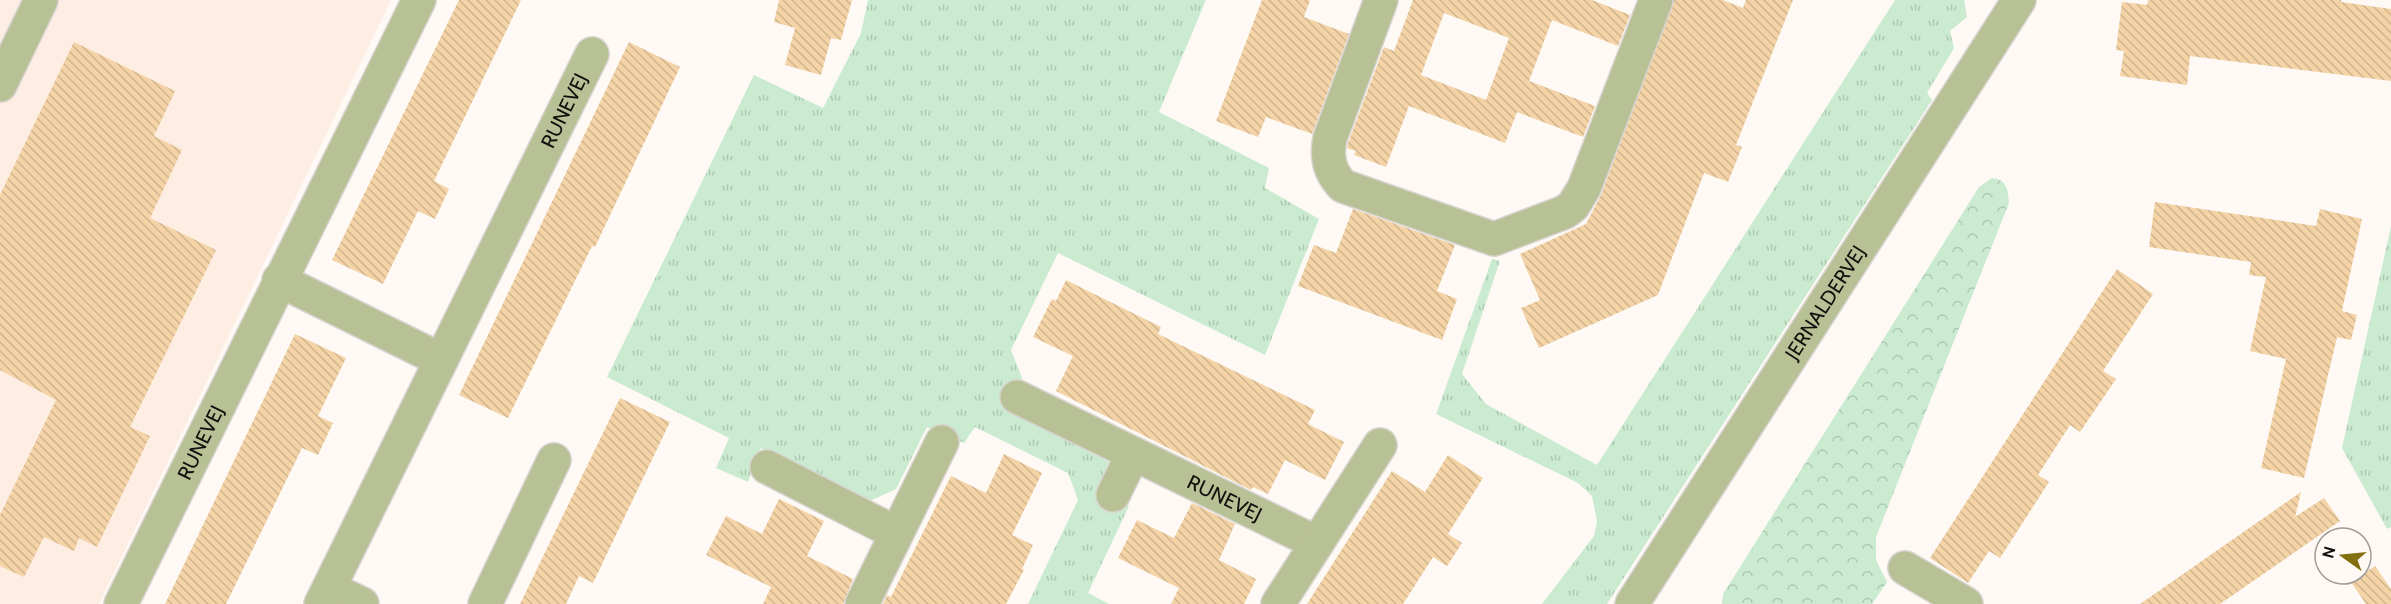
<svg xmlns="http://www.w3.org/2000/svg" width="2391" height="604" font-family="Cabin,sans-serif">
  <style>
    .built { fill: #feede2 }
    .grass { fill: url(#grass-tufts) }
    .forest { fill: url(#forest-crowns) }
    .building { fill: url(#building-back-hatch); fill-rule: evenodd }
    .lines { fill: none; stroke-linecap: round; stroke-linejoin: round }
    .minor-casing { stroke: #d8d4d0; stroke-width: 36 }
    .tertiary-casing { stroke: #d8d4d0; stroke-width: 36 }
    .minor { stroke: #b8c095; stroke-width: 33 }
    .tertiary { stroke: #b8c095; stroke-width: 33 }
    .labels { text-anchor: middle; dominant-baseline: central; stroke-width: 6; stroke-linejoin: round; paint-order: stroke }
    .street-label { font-size: 20px; fill: #130f0d; stroke: #fef9f5 }
  </style>
  <defs>
    <pattern id="grass-tufts" width="24" height="20" patternUnits="userSpaceOnUse" patternTransform="scale(1.5)"><rect width="24" height="20" fill="#cbebd0"/><path d="M3 7l-1-3M5 7V3M7 7l1-3M15 17l-1-3M17 17v-4M19 17l1-3" fill="none" stroke="#adc8b1"/></pattern>
    <pattern id="forest-crowns" width="20" height="18" patternUnits="userSpaceOnUse" patternTransform="scale(1.5)"><rect width="20" height="18" fill="#cbebd0"/><path d="M2 6a3 3 0 1 1 6 0M12 15a3 3 0 1 1 6 0" fill="none" stroke="#adc8b1"/></pattern>
    <pattern id="building-back-hatch" width="6" height="6" patternUnits="userSpaceOnUse" patternTransform="scale(1.5)"><rect width="6" height="6" fill="#f4d4a6"/><path d="M-1 5l2 2M0 0l6 6M5-1l2 2" fill="none" stroke="#d0b58e"/></pattern>
  </defs>
  <rect width="100%" height="100%" fill="#fef9f5"/>
  <path class="built" d="M0,0H391L99,604H0Z"/>
  <g class="grass">
    <path d="M868,0H1206L1159,112L1269,168L1265,188L1319,219L1265,355L1058,253L1011,350L1022,378L1007,408L1109,462L1096,490L1129,506L1088,593L1109,604H1028L1078,500L1068,473L975,427L964,443L927,427L896,489L870,501L761,448L748,482L716,468L729,438L607,377L754,75L823,108L861,33Z"/>
    <path d="M1895,0H1964L1967,17L1950,31L1954,48L1927,93L1932,100L1607,604H1542L1594,536L1597,521L1592,496L1578,483L1436,414L1492,259L1500,261L1462,374L1486,404L1597,465Z"/>
    <path d="M2391,226V527L2387,529L2342,448Z"/>
  </g>
  <path class="forest" d="M1992,178C2007,180 2008,189 2009,203L1876,537V560L1887,582L1872,604H1722L1723,594L1979,187Z"/>
  <g class="building">
    <path d="M459,0H521L434,181L449,189L435,219L418,211L383,284L332,260Z"/>
    <path d="M779,0H852L841,40L831,38L821,75L785,65L795,28L774,22Z"/>
    <path d="M1262,0H1310L1304,17L1349,34L1312,134L1266,117L1258,137L1216,121Z"/>
    <path d="M1413,0H1592L1630,15L1618,46L1552,20L1529,81L1595,106L1583,137L1517,112L1505,143L1409,106L1386,167L1354,155L1356,151L1347,148L1348,143L1384,47L1394,51ZM1444,13L1509,38L1486,100L1421,75Z"/>
    <path d="M1674,0H1723L1743,8L1746,0H1793L1736,145L1742,147L1728,182L1704,173L1658,295L1539,348L1521,308L1540,300L1520,254L1586,224L1601,195Z"/>
    <path d="M2148,0H2341V2L2391,9V81L2190,56L2187,85L2120,76L2124,51L2116,50L2122,2L2147,5Z"/>
    <path d="M74,42L175,91L154,136L182,150L150,218L216,250L130,427L150,436L97,547L79,538L74,551L44,537L24,577L0,566V515L56,400L0,370V195Z"/>
    <path d="M629,42L680,67L595,247L592,246L508,418L459,395Z"/>
    <path d="M2155,202L2316,226L2320,209L2362,219L2342,311L2357,315L2351,340L2337,337L2304,478L2261,468L2286,359L2250,351L2266,277L2249,275L2251,262L2149,247Z"/>
    <path d="M1353,209L1455,245L1437,291L1457,299L1442,340L1298,286L1314,245L1336,253Z"/>
    <path d="M2117,269L2153,294L2103,371L2116,379L2080,432L2070,425L2038,475L2049,482L2000,558L1989,551L1968,583L1930,558Z"/>
    <path d="M1066,280L1161,327L1158,334L1315,410L1308,424L1344,442L1325,480L1285,460L1268,494L1253,487L1251,490L1056,391L1073,356L1033,337L1052,299L1056,301Z"/>
    <path d="M295,334L346,358L318,416L333,423L318,455L302,448L226,604H165Z"/>
    <path d="M620,398L670,422L593,583L579,576L566,604H520Z"/>
    <path d="M1004,454L1042,473L1012,535L1033,545L1022,569L1024,570L1006,604H883L887,595L891,597L951,476L986,493Z"/>
    <path d="M1448,455L1483,478L1448,534L1462,543L1447,566L1433,557L1403,604H1307L1392,471L1425,492Z"/>
    <path d="M2301,492L2295,517L2324,498L2340,521L2220,604H2140Z"/>
    <path d="M779,499L824,521L807,556L853,579L843,604H763L771,587L706,555L726,516L762,534Z"/>
    <path d="M1192,503L1235,524L1219,560L1256,579L1244,604H1171L1179,588L1118,558L1137,520L1174,538Z"/>
    <path d="M2375,566L2391,589V604H2366L2351,582Z"/>
  </g>
  <g class="lines">
    <defs>
      <g id="minor">
        <path d="M1381,0L1330,138C1326,157 1329,172 1343,186L1494,239L1565,212L1573,206L1584,188L1656,0"/>
        <path d="M0,85L41,0"/>
        <path d="M279,280L441,360"/>
        <path id="s1" d="M1017,397L1317,543"/>
        <path d="M767,467L896,533"/>
        <path d="M1113,495L1133,454"/>
        <path d="M1905,568L1966,604"/>
        <path d="M329,588L362,604"/>
        <path id="s2" d="M121,604L419,0"/>
        <path id="s3" d="M321,604L592,54"/>
        <path d="M485,604L554,460"/>
        <path d="M862,604L942,442"/>
        <path d="M1278,604L1380,445"/>
      </g>
      <g id="tertiary">
        <path id="s4" d="M1632,604L2019,0"/>
      </g>
    </defs>
    <use href="#minor" class="minor-casing"/>
    <use href="#tertiary" class="tertiary-casing"/>
    <use href="#minor" class="minor"/>
    <use href="#tertiary" class="tertiary"/>
  </g>
  <g class="labels">
    <g class="street-label">
      <text stroke="none"><textPath href="#s3" startOffset="550">RUNEVEJ</textPath></text>
      <text stroke="none"><textPath href="#s4" startOffset="358">JERNALDERVEJ</textPath></text>
      <text stroke="none"><textPath href="#s2" startOffset="180">RUNEVEJ</textPath></text>
      <text stroke="none"><textPath href="#s1" startOffset="231">RUNEVEJ</textPath></text>
    </g>
  </g>
  <g transform="translate(2343 556) rotate(285)"><circle r="28" fill="#fef9f5" stroke="#a09b98" stroke-width="1.5"/>
  <path d="M0-4.5L10 22L0 15L-10 22Z" fill="#826f0d"/>
  <text y="-9" font-size="16" font-weight="bold" text-anchor="middle" fill="#130f0d">N</text>
  </g>
</svg>
